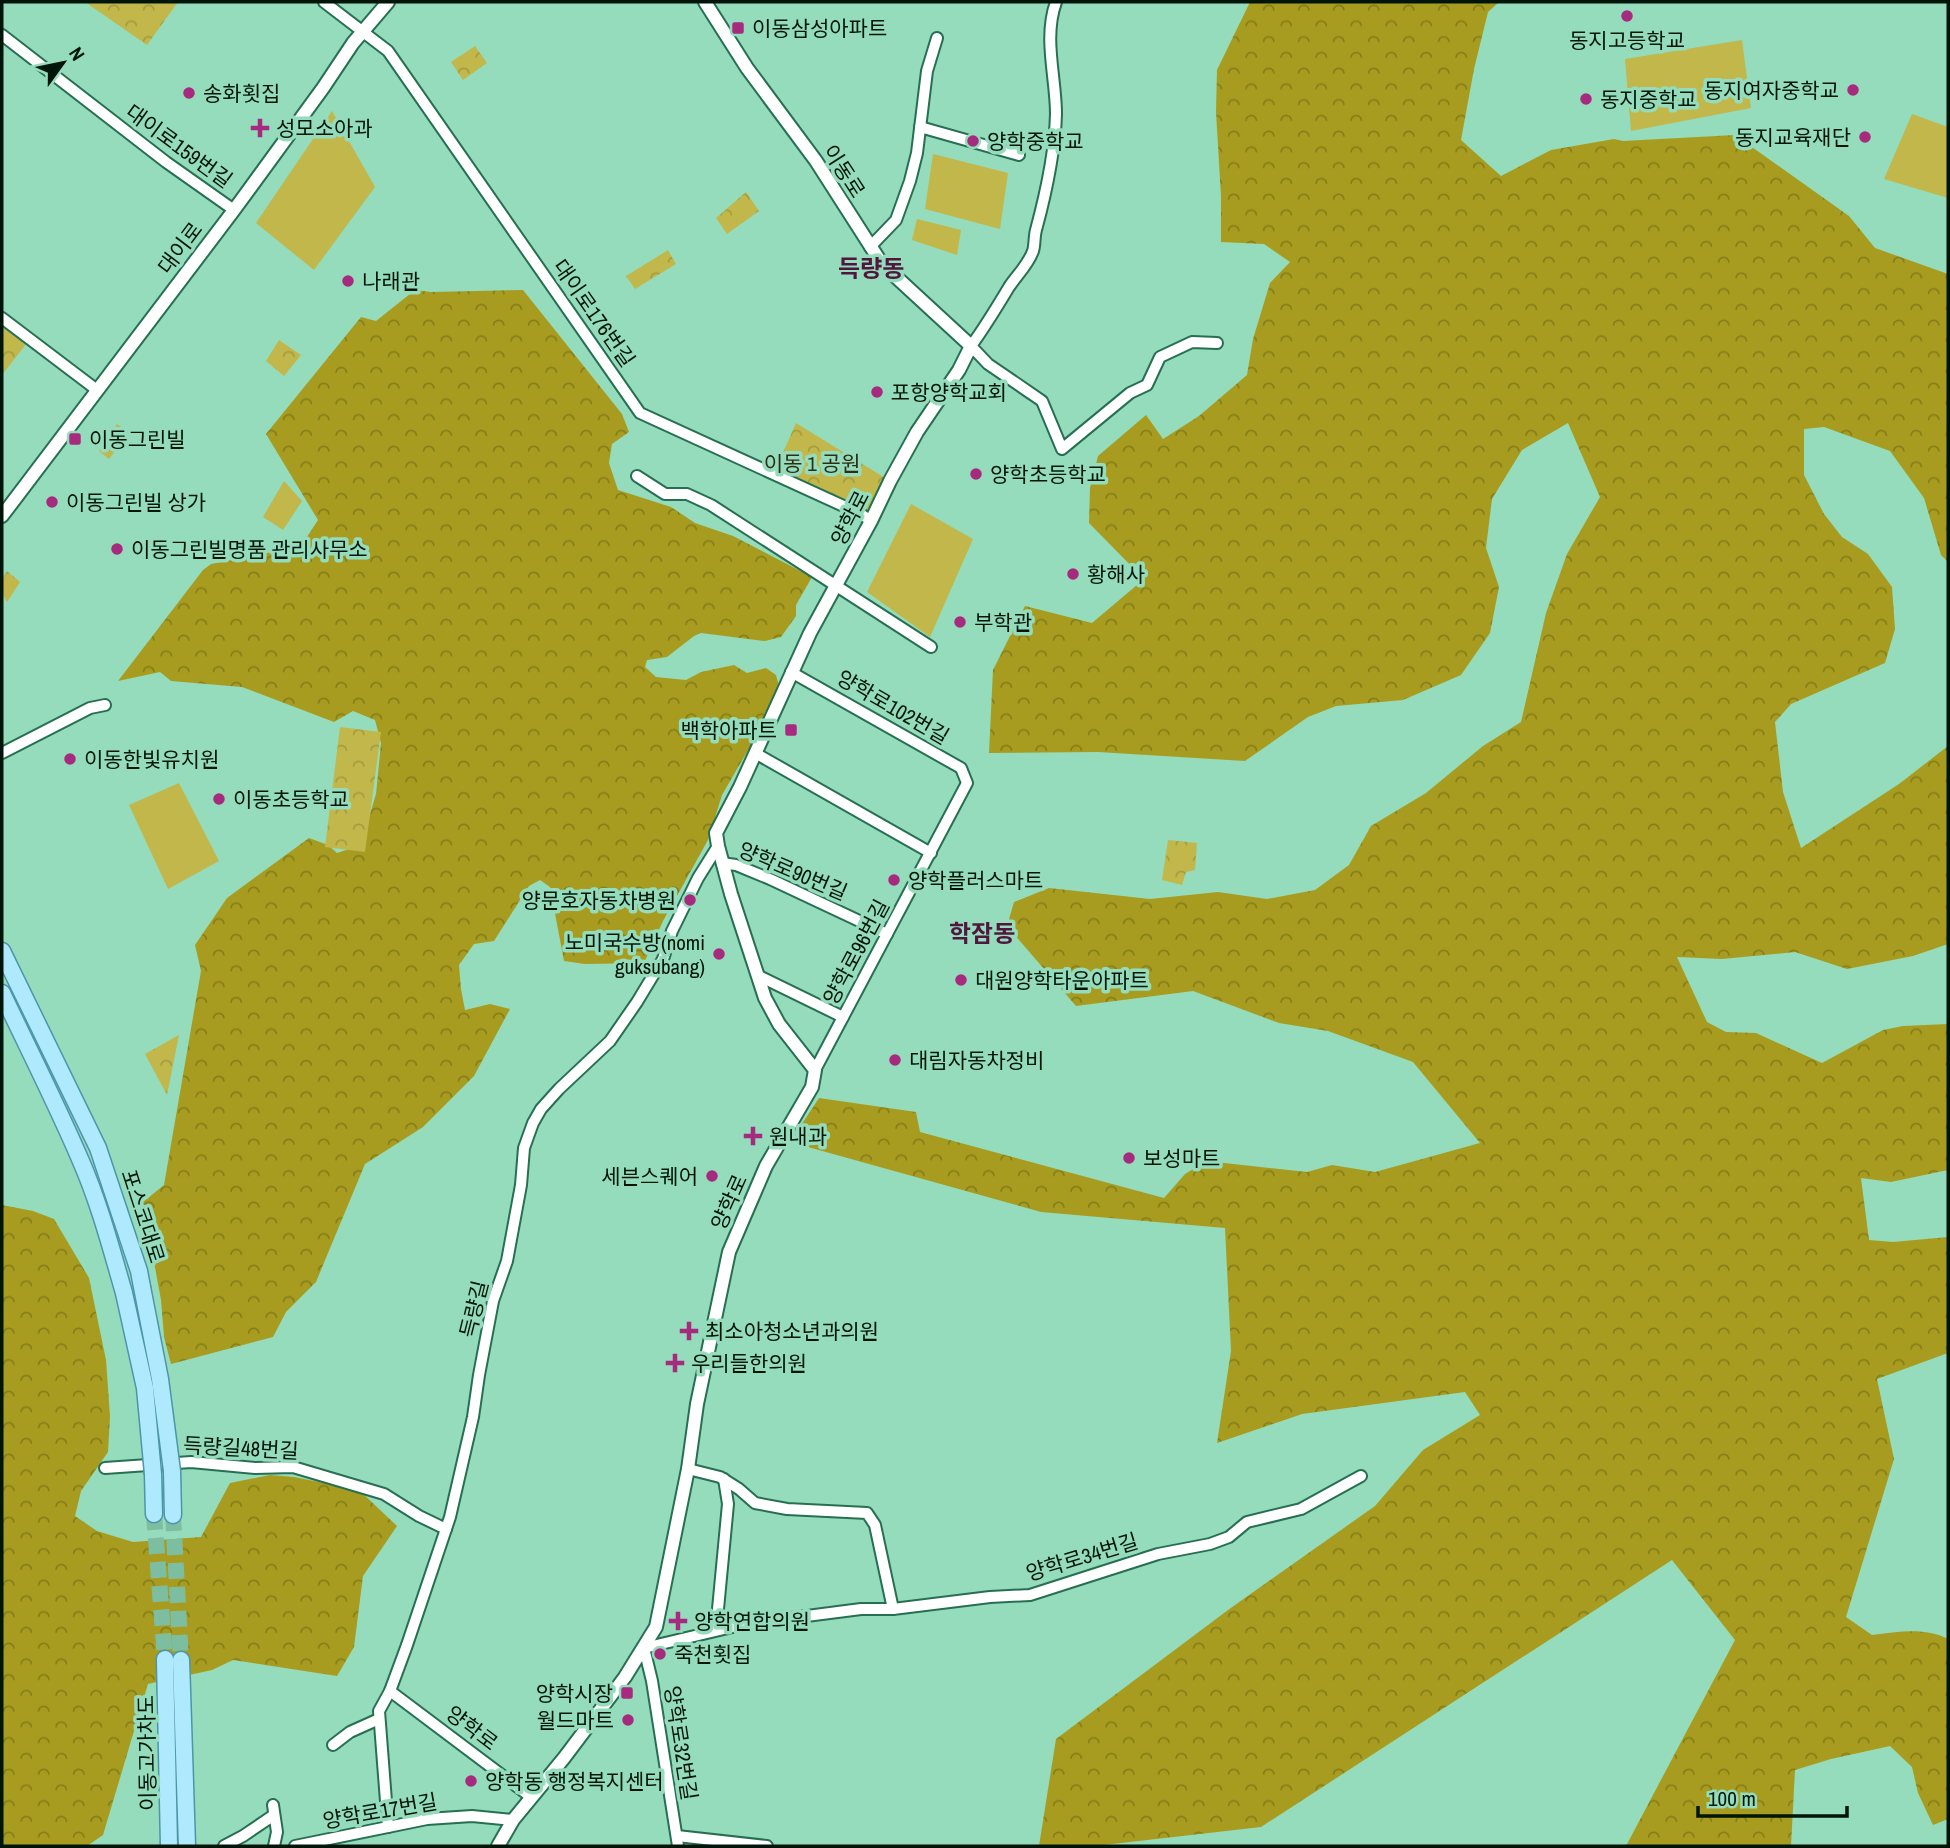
<svg xmlns="http://www.w3.org/2000/svg" width="1950" height="1848" font-family="'Archivo Narrow','Noto Sans KR',sans-serif">
  <style>
    .forest { fill: url(#forest-crowns) }
    .park { fill: url(#park-crowns) }
    .pitch { fill: #c2b74b }
    .lines { fill: none; stroke-linecap: round; stroke-linejoin: round }
    .primary-tunnel { stroke: #7ebea0; stroke-width: 16; stroke-dasharray: 16 8; stroke-linecap: butt }
    .minor-casing { stroke: #276f53; stroke-width: 14 }
    .tertiary-casing { stroke: #276f53; stroke-width: 16 }
    .primary-casing { stroke: #4e95a9; stroke-width: 19 }
    .minor { stroke: #fff; stroke-width: 10 }
    .tertiary { stroke: #fff; stroke-width: 12 }
    .primary { stroke: #aee9fe; stroke-width: 16 }
    .primary-bridge-casing { stroke: #4e95a9; stroke-width: 19; stroke-linecap: butt }
    .primary-bridge { stroke: #aee9fe; stroke-width: 16 }
    .poi-dot { fill: #a62a7e; stroke: #94dcbb; stroke-width: 2.5 }
    .labels { text-anchor: middle; dominant-baseline: central; stroke-width: 7; stroke-linejoin: round; paint-order: stroke }
    .poi-label { font-size: 21px; fill: #00150a; stroke: #94dcbb; text-anchor: start }
    .street-label { font-size: 21px; fill: #00150a; stroke: #94dcbb }
    .park-label { font-size: 21px; fill: #302d15; stroke: #94dcbb }
    .quarter-label { font-size: 24px; font-weight: bold; fill: #51163d; stroke: #94dcbb }
  </style>
  <defs>
    <pattern id="forest-crowns" width="20" height="18" patternUnits="userSpaceOnUse" patternTransform="scale(1.75)"><rect width="20" height="18" fill="#a79c1f"/><path d="M2 6a3 3 0 1 1 6 0M12 15a3 3 0 1 1 6 0" fill="none" stroke="#867e19"/></pattern>
    <pattern id="park-crowns" width="20" height="18" patternUnits="userSpaceOnUse" patternTransform="scale(1.75)"><rect width="20" height="18" fill="#c2b74b"/><path d="M2 6a3 3 0 1 1 6 0M12 15a3 3 0 1 1 6 0" fill="none" stroke="#a59c40"/></pattern>
  </defs>
  <rect width="100%" height="100%" fill="#94dcbb"/>
  <g class="forest">
    <path d="M1250,2H1499L1488,12L1474,69L1461,140L1501,176L1551,150L1614,139L1623,141L1735,135L1849,216L1875,248L1948,274V562L1941,555L1924,498L1890,451L1824,427L1804,429V475L1824,514L1842,537L1868,554L1892,587L1895,629L1885,663L1791,704L1775,722L1783,792L1801,848L1899,784L1948,746V944L1913,956L1847,969L1795,952L1722,959L1677,957L1707,1022L1726,1032L1756,1033L1822,1063L1883,1030L1903,1026L1948,1024V1170L1891,1182L1861,1178L1869,1240L1893,1242L1948,1237V1353L1877,1379L1894,1459L1846,1617L1872,1635C1898,1632 1925,1627 1948,1639V1819L1933,1825L1918,1793L1912,1767L1890,1746L1831,1759L1795,1770L1791,1846H1626L1735,1640L1672,1560L1261,1827L1095,1846H1039L1056,1739L1228,1610L1375,1506L1423,1450L1480,1415L1465,1392L1302,1414L1217,1443L1231,1351L1225,1228L1041,1212L790,1142L819,1098L916,1112L920,1132L1164,1198L1185,1174L1206,1161L1307,1172L1332,1165L1375,1172L1480,1143L1413,1062L1328,1031L1279,1023L1193,991L1076,1006L1007,926L1014,902L1049,888L1150,899L1218,892L1267,899L1315,890L1349,865L1371,826L1426,793L1483,746L1521,722L1546,613L1567,554L1600,497L1568,423L1522,450L1492,499L1486,548L1499,587L1490,633L1461,675L1403,700L1336,706L1308,717L1245,761L1098,752L989,753L993,670L1025,606L1092,623L1144,579L1089,523L1090,488L1098,456L1146,415L1163,439L1199,416L1247,375L1253,339L1270,283L1290,262L1264,244L1221,242V196L1216,112L1217,70Z"/>
    <path d="M415,290L431,292L523,290L622,414L629,432L612,444L609,463L618,490L671,507L695,523L733,536L812,577L796,605V616L781,637L765,641L701,633L694,636L667,657L647,660L645,667L656,677L686,680L701,672L734,665L747,673L766,668L776,675L779,686L751,745L722,795L708,840L663,921L644,963L585,964L564,961L550,887L540,880L529,886L494,941L474,944L459,965L461,989L465,1010L490,1004L510,1009L474,1076L423,1127L365,1164L316,1282L286,1312L273,1337L171,1364L164,1337L161,1300L143,1202L164,1185L201,971L195,945L227,898L309,838L328,845L337,853L361,845L376,794L381,743L375,720L353,711L334,722L242,687L171,681L160,672L118,681L203,570L211,564L301,546L318,520L266,434L361,317L376,321Z"/>
    <path d="M2,1205L33,1211L54,1219L89,1278L106,1360L110,1416L108,1452L81,1491L75,1516L97,1531L133,1542L201,1537L230,1483L270,1475L294,1477L359,1490L397,1526L363,1576L354,1647L337,1676L233,1660L212,1670L148,1684L103,1835L87,1846H2Z"/>
  </g>
  <g class="park">
    <path d="M85,2H178L147,45Z"/>
    <path d="M475,46L487,63L463,80L451,62Z"/>
    <path d="M746,192L759,211L727,234L716,218Z"/>
    <path d="M668,250L676,264L635,289L626,276Z"/>
    <path d="M2,318L30,339L2,375Z"/>
    <path d="M279,340L301,355L284,376L266,361Z"/>
    <path d="M796,423L890,481L871,521L775,471Z"/>
    <path d="M117,424L129,432L109,459L99,451Z"/>
    <path d="M7,571L20,582L7,602C0,592 0,582 7,571Z"/>
    <path d="M340,727L381,732L365,852L325,847Z"/>
    <path d="M1168,840L1197,843L1195,870L1186,872L1182,885L1162,880Z"/>
    <path d="M179,1035L167,1095L145,1054Z"/>
  </g>
  <g class="pitch">
    <path d="M1742,40L1751,108L1631,131L1625,59Z"/>
    <path d="M332,111L375,187L314,270L256,223Z"/>
    <path d="M1912,114L1948,127V198L1884,179Z"/>
    <path d="M933,154L1008,173L1000,229L925,209Z"/>
    <path d="M917,219L961,230L957,255L912,240Z"/>
    <path d="M284,481L302,501L283,530L263,517Z"/>
    <path d="M911,504L973,539L930,637L867,592Z"/>
    <path d="M179,783L219,861L168,889L129,805Z"/>
  </g>
  <g class="lines">
    <g class="primary-tunnel">
      <path d="M154,1514L165,1659"/>
      <path d="M173,1515L181,1660"/>
    </g>
    <defs>
      <g id="minor">
        <path d="M324,2L388,51L640,413L861,514L871,521"/>
        <path d="M1056,2C1043,38 1056,77 1056,114C1055,152 1046,193 1036,230C1034,237 1035,245 1033,251C1028,265 1017,275 1009,287C997,307 985,327 971,346L988,364L1042,401L1062,449L1130,393L1147,385L1160,357L1192,342L1217,343"/>
        <path d="M2,35L166,162L234,210"/>
        <path d="M920,127L1019,155"/>
        <path d="M870,247L896,220L910,181L917,153L927,71L937,38"/>
        <path d="M2,318L97,390"/>
        <path d="M637,476L665,494H687L711,505L931,647"/>
        <path d="M791,672L961,768L967,783L815,1070"/>
        <path d="M2,753L90,708L105,705"/>
        <path d="M755,753L931,853"/>
        <path d="M722,863L736,865L770,879L887,934"/>
        <path d="M759,976L843,1017"/>
        <path d="M105,1468L191,1462L255,1468L293,1467L384,1494L419,1516L446,1529"/>
        <path d="M688,1469L720,1477L739,1489L755,1503L787,1509L867,1513L875,1525L893,1609"/>
        <path d="M716,1630L728,1504L724,1479"/>
        <path d="M390,1691L531,1797"/>
        <path d="M333,1745L350,1732L379,1719"/>
        <path d="M273,1805L277,1832L274,1846"/>
        <path d="M388,1827L379,1711L390,1691L407,1645L450,1517L473,1417L479,1375L493,1301L507,1261L521,1185L524,1148L533,1123L541,1109L559,1089L610,1041L637,1002L663,959L672,931L698,878L718,846"/>
        <path d="M677,1836L767,1846"/>
        <path d="M224,1846L243,1836L274,1815"/>
        <path d="M295,1846L427,1819L472,1816L513,1820"/>
        <path d="M678,1846L652,1681L644,1648L745,1624L861,1609H893L990,1597L1030,1595L1158,1554L1210,1544L1229,1537L1247,1522L1301,1509L1361,1476"/>
      </g>
      <g id="tertiary">
        <path d="M2,516L234,210L323,88L353,43L388,2"/>
        <path d="M498,1846L513,1820L564,1758L625,1677L656,1627L688,1469L697,1404L729,1252L766,1166L812,1087L815,1070L779,1024L765,998L731,894L718,846L716,833L740,787L810,633L871,521L890,481L917,432L959,370L971,346L882,264L816,161L747,68L705,2"/>
      </g>
      <g id="primary">
        <path d="M2,951L98,1148L139,1271L142,1287"/>
        <path d="M2,993C28,1048 56,1103 80,1159C99,1202 111,1248 124,1293"/>
        <path d="M172,1471L173,1515"/>
        <path d="M153,1474L154,1514"/>
        <path d="M165,1659L169,1846"/>
        <path d="M181,1660L187,1846"/>
      </g>
    </defs>
    <use href="#minor" class="minor-casing"/>
    <use href="#tertiary" class="tertiary-casing"/>
    <use href="#primary" class="primary-casing"/>
    <use href="#minor" class="minor"/>
    <use href="#tertiary" class="tertiary"/>
    <use href="#primary" class="primary"/>
    <defs>
      <g id="primary-bridge">
        <path d="M142,1287L160,1379L172,1471"/>
        <path d="M124,1293L145,1388L153,1474"/>
      </g>
    </defs>
    <use href="#primary-bridge" class="primary-bridge-casing"/>
    <use href="#primary-bridge" class="primary-bridge"/>
  </g>
  <g class="poi-dot">
    <circle cx="1627" cy="16" r="7"/>
    <rect x="731" y="21" width="14" height="14" rx="3.5"/>
    <circle cx="1853" cy="90" r="7"/>
    <circle cx="189" cy="93" r="7"/>
    <circle cx="1586" cy="99" r="7"/>
    <path d="M256.5 117.5h7v7h7v7h-7v7h-7v-7h-7v-7h7z"/>
    <circle cx="1865" cy="137" r="7"/>
    <circle cx="973" cy="141" r="7"/>
    <circle cx="348" cy="281" r="7"/>
    <circle cx="877" cy="392" r="7"/>
    <rect x="68" y="432" width="14" height="14" rx="3.5"/>
    <circle cx="976" cy="474" r="7"/>
    <circle cx="52" cy="502" r="7"/>
    <circle cx="117" cy="549" r="7"/>
    <circle cx="1073" cy="574" r="7"/>
    <circle cx="960" cy="622" r="7"/>
    <rect x="784" y="723" width="14" height="14" rx="3.5"/>
    <circle cx="70" cy="759" r="7"/>
    <circle cx="219" cy="799" r="7"/>
    <circle cx="894" cy="880" r="7"/>
    <circle cx="690" cy="900" r="7"/>
    <circle cx="719" cy="954" r="7"/>
    <circle cx="961" cy="980" r="7"/>
    <circle cx="895" cy="1060" r="7"/>
    <path d="M749.5 1125.5h7v7h7v7h-7v7h-7v-7h-7v-7h7z"/>
    <circle cx="1129" cy="1158" r="7"/>
    <circle cx="712" cy="1176" r="7"/>
    <path d="M685.5 1320.5h7v7h7v7h-7v7h-7v-7h-7v-7h7z"/>
    <path d="M671.5 1352.5h7v7h7v7h-7v7h-7v-7h-7v-7h7z"/>
    <path d="M674.5 1610.5h7v7h7v7h-7v7h-7v-7h-7v-7h7z"/>
    <circle cx="660" cy="1654" r="7"/>
    <rect x="620" y="1686" width="14" height="14" rx="3.5"/>
    <circle cx="628" cy="1720" r="7"/>
    <circle cx="471" cy="1781" r="7"/>
  </g>
  <g class="labels">
    <g class="poi-label">
      <text x="752" y="28">이동삼성아파트</text>
      <text x="1627" y="40" text-anchor="middle">동지고등학교</text>
      <text x="1839" y="90" text-anchor="end">동지여자중학교</text>
      <text x="203" y="93">송화횟집</text>
      <text x="1600" y="99">동지중학교</text>
      <text x="276" y="128">성모소아과</text>
      <text x="1851" y="137" text-anchor="end">동지교육재단</text>
      <text x="987" y="141">양학중학교</text>
      <text x="362" y="281">나래관</text>
      <text x="891" y="392">포항양학교회</text>
      <text x="89" y="439">이동그린빌</text>
      <text x="990" y="474">양학초등학교</text>
      <text x="66" y="502">이동그린빌 상가</text>
      <text x="131" y="549">이동그린빌명품 관리사무소</text>
      <text x="1087" y="574">황해사</text>
      <text x="974" y="622">부학관</text>
      <text x="777" y="730" text-anchor="end">백학아파트</text>
      <text x="84" y="759">이동한빛유치원</text>
      <text x="233" y="799">이동초등학교</text>
      <text x="908" y="880">양학플러스마트</text>
      <text x="676" y="900" text-anchor="end">양문호자동차병원</text>
      <text x="705" y="942" text-anchor="end">노미국수방(nomi<tspan x="705" dy="24">guksubang)</tspan></text>
      <text x="975" y="980">대원양학타운아파트</text>
      <text x="909" y="1060">대림자동차정비</text>
      <text x="769" y="1136">원내과</text>
      <text x="1143" y="1158">보성마트</text>
      <text x="698" y="1176" text-anchor="end">세븐스퀘어</text>
      <text x="705" y="1331">최소아청소년과의원</text>
      <text x="691" y="1363">우리들한의원</text>
      <text x="694" y="1621">양학연합의원</text>
      <text x="674" y="1654">죽천횟집</text>
      <text x="613" y="1693" text-anchor="end">양학시장</text>
      <text x="614" y="1720" text-anchor="end">월드마트</text>
      <text x="485" y="1781">양학동 행정복지센터</text>
    </g>
    <g class="street-label">
      <text transform="translate(179 146) rotate(36)">대이로159번길</text>
      <text transform="translate(844 171) rotate(57)">이동로</text>
      <text transform="translate(180 248) rotate(-53)">대이로</text>
      <text transform="translate(594 313) rotate(55)">대이로176번길</text>
      <text transform="translate(850 518) rotate(-63)">양학로</text>
      <text transform="translate(893 707) rotate(30)">양학로102번길</text>
      <text transform="translate(793 871) rotate(23)">양학로90번길</text>
      <text transform="translate(856 952) rotate(-62)">양학로96번길</text>
      <text transform="translate(729 1202) rotate(-66)">양학로</text>
      <text transform="translate(143 1216) rotate(72)">포스코대로</text>
      <text transform="translate(474 1309) rotate(-76)">득량길</text>
      <text transform="translate(241 1448) rotate(3)">득량길48번길</text>
      <text transform="translate(1082 1557) rotate(-17)">양학로34번길</text>
      <text transform="translate(472 1728) rotate(37)">양학로</text>
      <text transform="translate(681 1743) rotate(81)">양학로32번길</text>
      <text transform="translate(147 1753) rotate(-91)">이동고가차도</text>
      <text transform="translate(380 1811) rotate(-10)">양학로17번길</text>
    </g>
    <g class="park-label">
      <text x="812" y="463">이동 1 공원</text>
    </g>
    <g class="quarter-label">
      <text x="871" y="268">득량동</text>
      <text x="982" y="933">학잠동</text>
    </g>
  </g>
  <rect width="1950" height="1848" fill="none" stroke="#00150a" stroke-width="7"/>
  <g transform="translate(63 63) rotate(57)" stroke="#94dcbb" stroke-width="5" paint-order="stroke">
  <path d="M0-5L12 26L0 18L-12 26Z" fill="#00150a"/>
  <text y="-10" font-size="19" font-weight="bold" text-anchor="middle" fill="#00150a">N</text>
  </g>
  <path d="M1698 1806v10h149v-10" fill="none" stroke="#00150a" stroke-width="3.5"/>
  <text x="1708" y="1806" font-size="21" fill="#00150a" stroke="#94dcbb" stroke-width="5" paint-order="stroke">100 m</text>
</svg>
